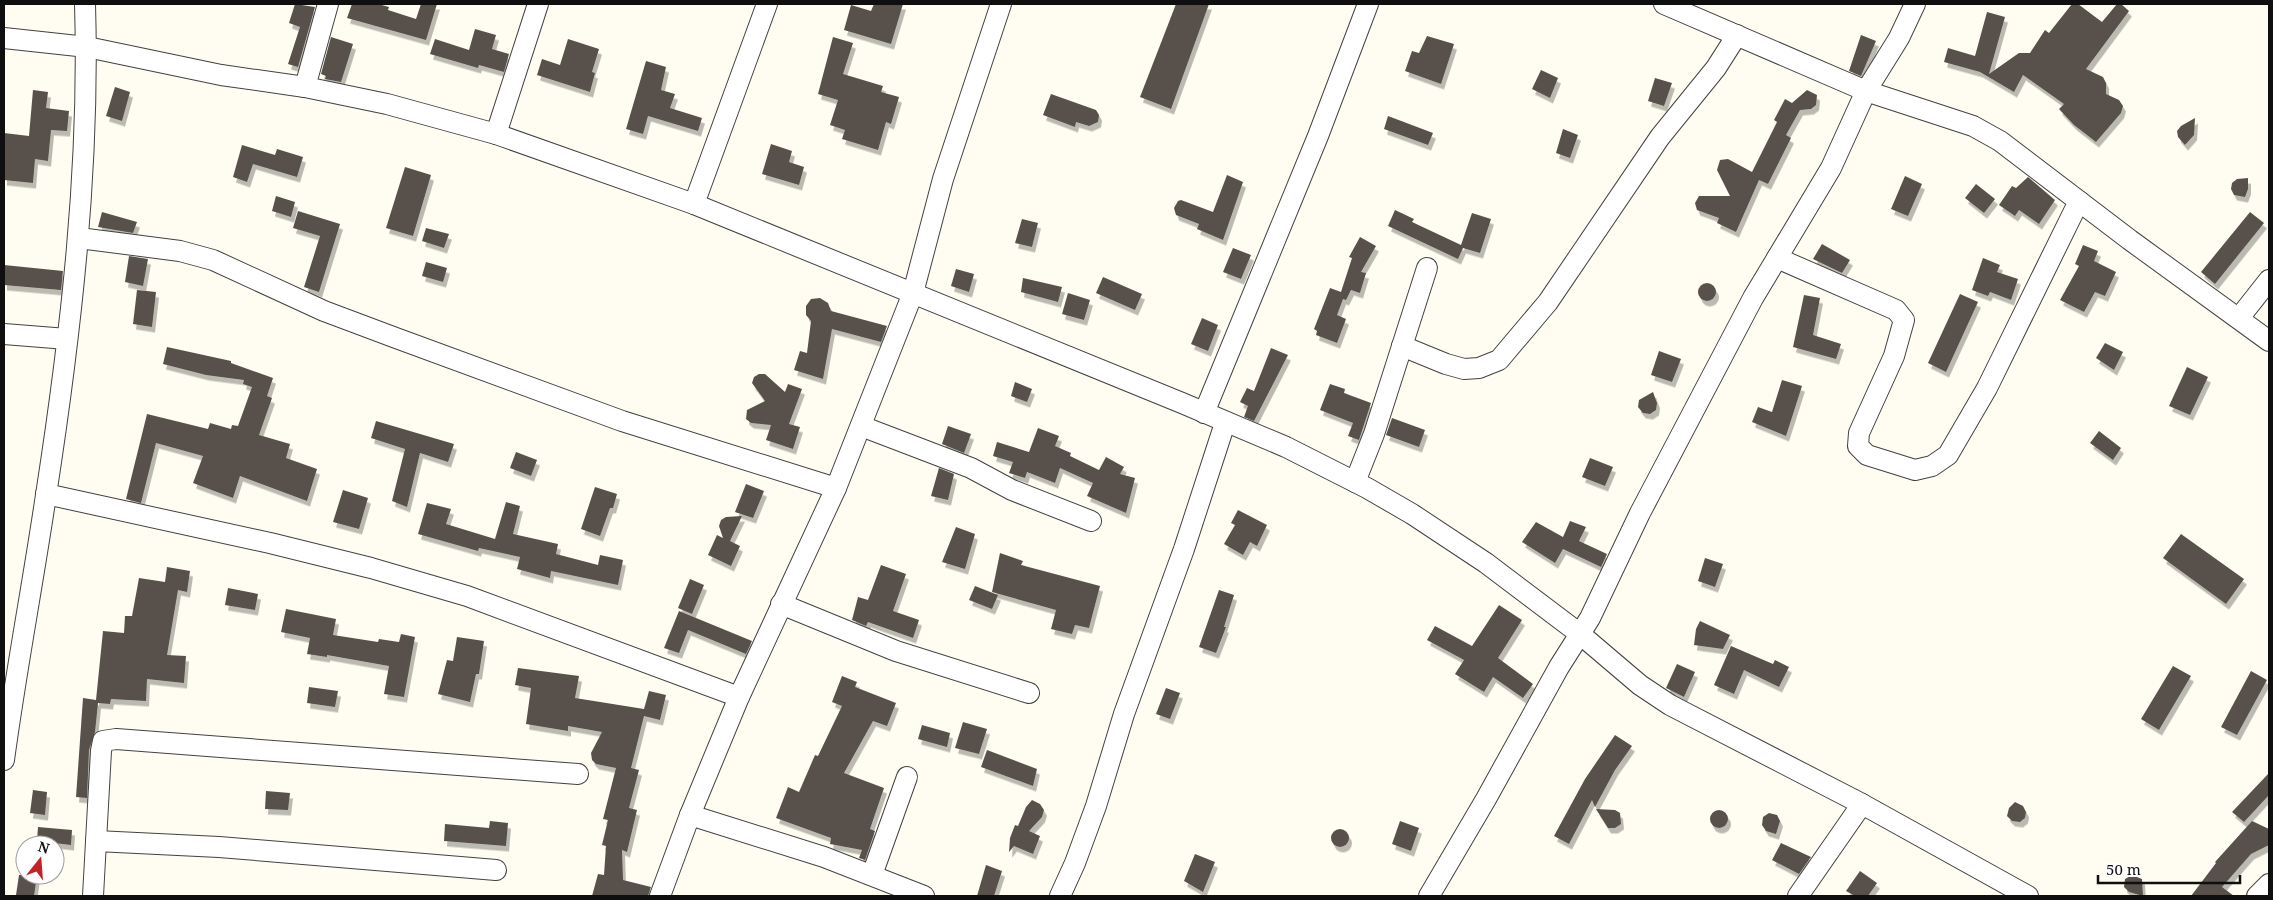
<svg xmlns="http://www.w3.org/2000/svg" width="2273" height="900" font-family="'Noto Serif',serif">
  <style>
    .building { fill: #58514b; filter: url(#shadow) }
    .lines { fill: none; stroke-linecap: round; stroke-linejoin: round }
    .street-casing { stroke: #424242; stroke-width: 22 }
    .street { stroke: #fff; stroke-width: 20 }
  </style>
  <defs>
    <filter id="shadow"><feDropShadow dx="3" dy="5.5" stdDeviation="0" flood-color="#0004"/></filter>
  </defs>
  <rect width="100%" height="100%" fill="#fffdf1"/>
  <g class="building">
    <path d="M295,4L315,7L298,67L288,64L300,27L289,23Z"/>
    <path d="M352,4H378L389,7L388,10L416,19L421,4H437L426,40L347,18Z"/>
    <path d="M874,4H903L891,44L844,30L851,5L871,11Z"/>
    <path d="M1176,4H1209L1171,109L1140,97Z"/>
    <path d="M2072,4H2078L2102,22L2117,4H2121L2129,11L2086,69L2103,77L2106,83V94L2119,100L2123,106L2121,113L2096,142L2074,125L2059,109L2064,104L2023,75L2014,92L1980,72L1944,62L1948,48L1975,56L1987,12L2005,17L1989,74L2019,53H2030L2045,30L2049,33Z"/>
    <path d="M475,29L496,35L492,49L509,54L504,72L479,65L478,68L430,54L435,39L469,50Z"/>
    <path d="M1861,35L1876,41L1861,76L1849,71Z"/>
    <path d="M1427,36L1454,44L1441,84L1405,71L1412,51L1419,53Z"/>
    <path d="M331,37L353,44L341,82L325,79L326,76L321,74Z"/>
    <path d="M833,37L853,43L843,74L883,86L881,92L899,97L891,124L886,122L878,150L842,139L845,130L830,125L838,100L818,94Z"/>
    <path d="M568,39L599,49L592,72L595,73L590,92L537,75L542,59L560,65Z"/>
    <path d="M646,61L666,67L661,90L675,94L670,108L702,118L698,131L648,116L643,134L626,129Z"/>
    <path d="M1541,70L1558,78L1550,98L1532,89Z"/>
    <path d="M1655,78L1672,83L1664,106L1648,101Z"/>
    <path d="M115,87L130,92L122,121L106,116Z"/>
    <path d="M33,90L48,92L46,108L69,111L67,131L51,130L48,161L35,159L33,183L4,180V133L29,136Z"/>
    <path d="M1807,90L1817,95L1816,105L1811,109L1800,110L1786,135L1791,138L1768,184L1759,180L1736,232L1717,223L1719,218L1697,210L1695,203L1699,196H1730L1717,170L1720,160L1728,159L1752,172L1777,122L1774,120L1785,99L1792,103Z"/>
    <path d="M1051,94L1096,110L1099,115L1098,122L1089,126L1076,122L1075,127L1043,115Z"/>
    <path d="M1388,116L1433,133L1428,145L1384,129Z"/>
    <path d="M2195,118L2194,135L2185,145L2178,137L2177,131L2181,126Z"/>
    <path d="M1563,129L1578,135L1570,158L1556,153Z"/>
    <path d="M771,144L792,151L789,162L804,167L799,185L762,174Z"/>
    <path d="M242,145L275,155L277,149L303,157L297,177L253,164L247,182L233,177Z"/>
    <path d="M405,167L431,175L413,236L386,228Z"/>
    <path d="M1227,175L1243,182L1223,240L1197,229L1199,224L1176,215L1174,208L1178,201L1181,200L1213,212Z"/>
    <path d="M1905,176L1922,184L1908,216L1891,209Z"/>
    <path d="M2028,177L2055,200L2039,224L2019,210L2015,216L1999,205L2012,186L2016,188Z"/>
    <path d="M2248,178V189L2245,197L2234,195L2231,189L2232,183L2237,179Z"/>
    <path d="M1976,184L1995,199L1984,213L1965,198Z"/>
    <path d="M276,196L295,202L291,217L272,211Z"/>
    <path d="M1395,210L1414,219L1412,222L1461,245L1472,213L1491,219L1480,253L1463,248L1458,259L1388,226Z"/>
    <path d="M298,211L340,224L319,292L304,287L320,236L293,228Z"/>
    <path d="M102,212L137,222L133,233L98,227Z"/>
    <path d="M2250,212L2264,223L2215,284L2201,272Z"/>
    <path d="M1022,219L1038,223L1032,247L1015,243Z"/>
    <path d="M426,228L449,234L444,248L422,241Z"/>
    <path d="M1360,237L1376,246L1361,272L1366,273L1360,293L1351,290L1346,300L1343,299L1337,315L1346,319L1337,343L1316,335L1317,331L1314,329L1330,288L1341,292L1352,258L1349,257Z"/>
    <path d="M1822,244L1850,260L1842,273L1813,259Z"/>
    <path d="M2083,245L2098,251L2094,261L2116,272L2105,296L2095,292L2084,312L2060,300L2079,266L2075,264Z"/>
    <path d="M1233,248L1251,255L1241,279L1223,272Z"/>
    <path d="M129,256L148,259L143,286L125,282Z"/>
    <path d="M1983,258L2000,265L1997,272L2018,279L2011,300L1990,292L1988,296L1972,290Z"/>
    <path d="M426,262L447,268L443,282L422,276Z"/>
    <path d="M4,265L63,271L61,290L4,285Z"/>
    <path d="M956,269L974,274L969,292L951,286Z"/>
    <path d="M1103,277L1142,294L1135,310L1096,293Z"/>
    <path d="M1023,278L1062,287L1058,302L1021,292Z"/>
    <circle cx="1707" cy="292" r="9"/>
    <path d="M137,290L156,292L152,327L133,324Z"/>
    <path d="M1068,293L1090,300L1084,320L1062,314Z"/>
    <path d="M1960,294L1978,302L1946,372L1928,363Z"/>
    <path d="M1804,295L1820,298L1813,335L1841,344L1836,359L1793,347Z"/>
    <path d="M820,298L828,303L831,311L887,326L881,342L832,329L823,379L794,370L800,351L807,353L811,321L806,315V306L811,299Z"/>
    <path d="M1202,318L1218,325L1208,351L1191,344Z"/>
    <path d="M2105,343L2123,352L2114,370L2096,358Z"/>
    <path d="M167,347L231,361V363L273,378L267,396L272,398L259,435L290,444L286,458L317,469L307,501L240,476L233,498L193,483L203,456L156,443L141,503L126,499L147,414L208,429L210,423L231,429L232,425L238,426L252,387L243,384L244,380L206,375L163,364Z"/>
    <path d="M1271,348L1288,355L1254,421L1244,417L1248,406L1240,402L1247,388L1254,391Z"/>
    <path d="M1659,351L1681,359L1672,382L1651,375Z"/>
    <path d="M2187,367L2208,377L2190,415L2169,406Z"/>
    <path d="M759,374H765L785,392L788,384L802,389L789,424L800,427L793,449L766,440L771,425L751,423L746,419L747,410L765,401L752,383L754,377Z"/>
    <path d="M1782,380L1802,386L1786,436L1752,422L1758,407L1772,412Z"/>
    <path d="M1015,382L1032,389L1027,402L1011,396Z"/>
    <path d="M1330,384L1345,389L1344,393L1371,403L1359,440L1348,436L1353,423L1320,410Z"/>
    <path d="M1653,392L1657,403L1656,410L1650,414L1643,413L1638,407L1639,400Z"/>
    <path d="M1392,418L1425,430L1419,447L1386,435Z"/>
    <path d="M376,421L454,444L448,462L420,453L407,507L392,501L405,449L371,438Z"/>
    <path d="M948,426L971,434L964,453L942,444Z"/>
    <path d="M1038,428L1059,436L1055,446L1071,453L1070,456L1099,470L1106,457L1124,467L1120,474L1135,478L1126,513L1087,496L1093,483L1060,468L1055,483L1027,472L1025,478L1009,473L1013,462L993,456L997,442L1029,452Z"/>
    <path d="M2099,431L2121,448L2113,460L2090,443Z"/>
    <path d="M516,452L537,460L531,476L510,468Z"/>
    <path d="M1590,458L1613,467L1605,486L1582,477Z"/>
    <path d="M939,468L954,474L948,500L931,496Z"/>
    <path d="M746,484L764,491L753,518L735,512Z"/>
    <path d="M595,487L617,494L613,508H610L600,536L581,529Z"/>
    <path d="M343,490L368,498L359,529L333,522Z"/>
    <path d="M506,502L520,506L513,534L558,544L556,554L598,565L600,555L623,560L618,585L551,571L550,578L517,569L520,557L479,548L478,551L418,534L427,503L451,509L446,524L495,539Z"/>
    <path d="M1238,510L1267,525L1257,546L1250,542L1243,555L1224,544L1235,525L1231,523Z"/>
    <path d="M742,516L730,541L740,546L731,566L708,555L717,535L723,538L719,526L721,520L726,517Z"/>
    <path d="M1570,521L1586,527L1579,541L1607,554L1601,567L1563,549L1555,563L1522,542L1536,522L1563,537Z"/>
    <path d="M956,527L975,534L965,569L942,562Z"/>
    <path d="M2181,534L2244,579L2226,604L2163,558Z"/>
    <path d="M1000,553L1023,561L1021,565L1100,586L1089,628L1075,625L1072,634L1051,629L1056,610L992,592Z"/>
    <path d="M1705,558L1723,564L1715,587L1698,581Z"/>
    <path d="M881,565L906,574L893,611L919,620L913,638L868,622L866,626L852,620L858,597L868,600Z"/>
    <path d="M167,567L190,571L187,592L178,590L167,655L186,656L184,683L147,679L146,701L111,699L110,704L98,703L95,732L89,750L87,798L76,797L83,698L96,700L103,631L124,633L125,616H132L139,578L165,582Z"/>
    <path d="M690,579L704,585L692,614L678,608Z"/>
    <path d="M975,586L998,595L992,609L969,600Z"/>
    <path d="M228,588L258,594L255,610L225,605Z"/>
    <path d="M1219,590L1234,595L1224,627H1226L1216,653L1199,647Z"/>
    <path d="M1499,605L1522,620L1498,658L1533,684L1523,698L1493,677L1484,692L1455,674L1464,660L1427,640L1435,626L1472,646Z"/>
    <path d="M286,609L336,619L333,635L378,642L379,639L399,642L401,634L415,637L404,697L384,694L389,666L327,655V657L307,654L310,638L281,632Z"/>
    <path d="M679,611L752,641L746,654L688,630L679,653L664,648Z"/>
    <path d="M1700,621L1730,635L1723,649L1694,645L1696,629Z"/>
    <path d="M457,637L484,641L479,674H476L470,702L438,694L447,660L453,661Z"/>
    <path d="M1731,646L1773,664L1775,660L1789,667L1779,687L1744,670L1734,694L1714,685Z"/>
    <path d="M1677,664L1695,672L1684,697L1666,688Z"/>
    <path d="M2173,666L2191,676L2159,730L2141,719Z"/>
    <path d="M518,668L579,676L575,698L644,709L649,691L666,695L660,720L644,716L631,768L639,770L629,808L637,810L627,852L622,850L623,880L651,887L648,896H592L598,874L604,875L606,846L602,845L608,820L603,819L616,768L596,764L592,760L591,753L602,732L568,726V731L526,724L531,688L515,685Z"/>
    <path d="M2251,671L2267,680L2237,735L2221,727Z"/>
    <path d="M842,676L857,682L855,687L896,703L887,726L873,721L844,773L884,788L870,829L875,831L865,860L859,858L862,850L830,844L831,838L776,818L788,787L799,792L815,755L818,756L842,706L832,702Z"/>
    <path d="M309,687L338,691L335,707L307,703Z"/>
    <path d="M1166,688L1180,693L1170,719L1156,714Z"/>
    <path d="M963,722L987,729L979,754L955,748Z"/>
    <path d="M922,725L950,733L947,747L918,739Z"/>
    <path d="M1615,735L1632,746L1615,770L1595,807L1592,800L1569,844L1554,836L1585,779Z"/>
    <path d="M987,750L1037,769L1033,786L981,767Z"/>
    <path d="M2269,773V795L2244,822L2232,812Z"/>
    <path d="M33,790L47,792L45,815L30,813Z"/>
    <path d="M266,791L290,793L288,810L265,809Z"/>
    <path d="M1032,800L1040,804L1044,810L1042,817L1029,831L1040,836L1033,854L1014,846L1009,852L1010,838L1015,825L1018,826L1026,807Z"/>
    <path d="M2015,802L2023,806L2026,812L2025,818L2020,822L2012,821L2007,816L2009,808Z"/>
    <path d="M1596,809L1615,810L1620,813L1621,824L1615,828H1608Z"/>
    <circle cx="1719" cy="819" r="9"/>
    <path d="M1769,813L1777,815L1780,821L1776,834L1766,831L1762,825L1763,817Z"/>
    <path d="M490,821L508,823L506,846L444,841L445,824L489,828Z"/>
    <path d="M1400,821L1419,828L1411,851L1392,844Z"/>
    <path d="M2252,821L2269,829V845L2251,854L2222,887L2234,896H2191L2216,863L2215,862Z"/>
    <path d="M38,827L72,830L71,845L37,841Z"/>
    <circle cx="1340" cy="838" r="9"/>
    <path d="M1781,843L1811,857L1799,874L1772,860Z"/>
    <path d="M1195,854L1215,862L1203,892L1184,881Z"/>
    <path d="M986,865L1002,871L994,896H977Z"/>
    <path d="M1860,871L1877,883L1868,896H1855L1846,891Z"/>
    <path d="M19,875H37L34,896L16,895Z"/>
    <path d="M2132,875L2142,879L2143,896L2129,892L2124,887L2125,879Z"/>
  </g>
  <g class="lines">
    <defs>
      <g id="street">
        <path d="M1664,4L1866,91L1973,126L2000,141L2130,240L2269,341"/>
        <path d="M4,38L87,47L221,75L305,87L387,104L496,134L694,204L1182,403L1286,447L1367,488L1412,514L1486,563L1580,634L1640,685L1670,705L1862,804L2028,896"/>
        <path d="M305,87L328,4"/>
        <path d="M496,134L538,4"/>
        <path d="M694,204L767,4"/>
        <path d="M79,238L180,251L213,260L324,311L396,338L622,421L836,488"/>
        <path d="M1777,258L1896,310L1904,320L1894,356L1859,433L1858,446L1867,455L1915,470L1932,466L1948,455L1987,388L2079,201"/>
        <path d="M2239,318L2269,280"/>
        <path d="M4,334L67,339"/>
        <path d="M1402,346L1446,364L1464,369L1479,368L1499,360L1548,302L1660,137L1716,68L1737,35"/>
        <path d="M1204,413L1318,136L1368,4"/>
        <path d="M861,426L971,468L1012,490L1091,521"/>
        <path d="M1355,482L1374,434L1427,268"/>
        <path d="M46,494L270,543L371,568L467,596L739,697"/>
        <path d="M781,604L896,651L1029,693"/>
        <path d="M4,760C16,671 33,583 46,495C71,333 90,168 85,4"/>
        <path d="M690,815L824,857L924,896"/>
        <path d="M96,841L219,847L496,870"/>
        <path d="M872,875L907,777"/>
        <path d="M93,896L101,751L103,741L116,739L578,774"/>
        <path d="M660,896L690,815L739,697L836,488L913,293L943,179L1001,4"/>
        <path d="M1060,896L1075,863L1096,806L1124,714L1184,549L1225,423"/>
        <path d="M1429,896L1486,799L1559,667L1590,618L1640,513L1753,298L1831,168L1866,91L1899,38L1915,4"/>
        <path d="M1798,896L1862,804"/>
        <path d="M2257,896L2269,884"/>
      </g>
    </defs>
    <use href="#street" class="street-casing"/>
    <use href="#street" class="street"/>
  </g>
  <rect width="2273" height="900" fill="none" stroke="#0f0f0f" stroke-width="10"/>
  <g transform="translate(40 860) rotate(17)"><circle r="24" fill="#ffffff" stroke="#9f9f9f"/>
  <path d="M0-4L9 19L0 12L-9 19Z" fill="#c32326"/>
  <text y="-8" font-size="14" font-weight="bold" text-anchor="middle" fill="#0f0f0f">N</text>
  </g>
  <path d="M2098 875v8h142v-8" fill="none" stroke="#0f0f0f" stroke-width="2.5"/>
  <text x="2106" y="875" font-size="15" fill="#0f0f0f" stroke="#ffffff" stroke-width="4" paint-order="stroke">50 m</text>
</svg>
